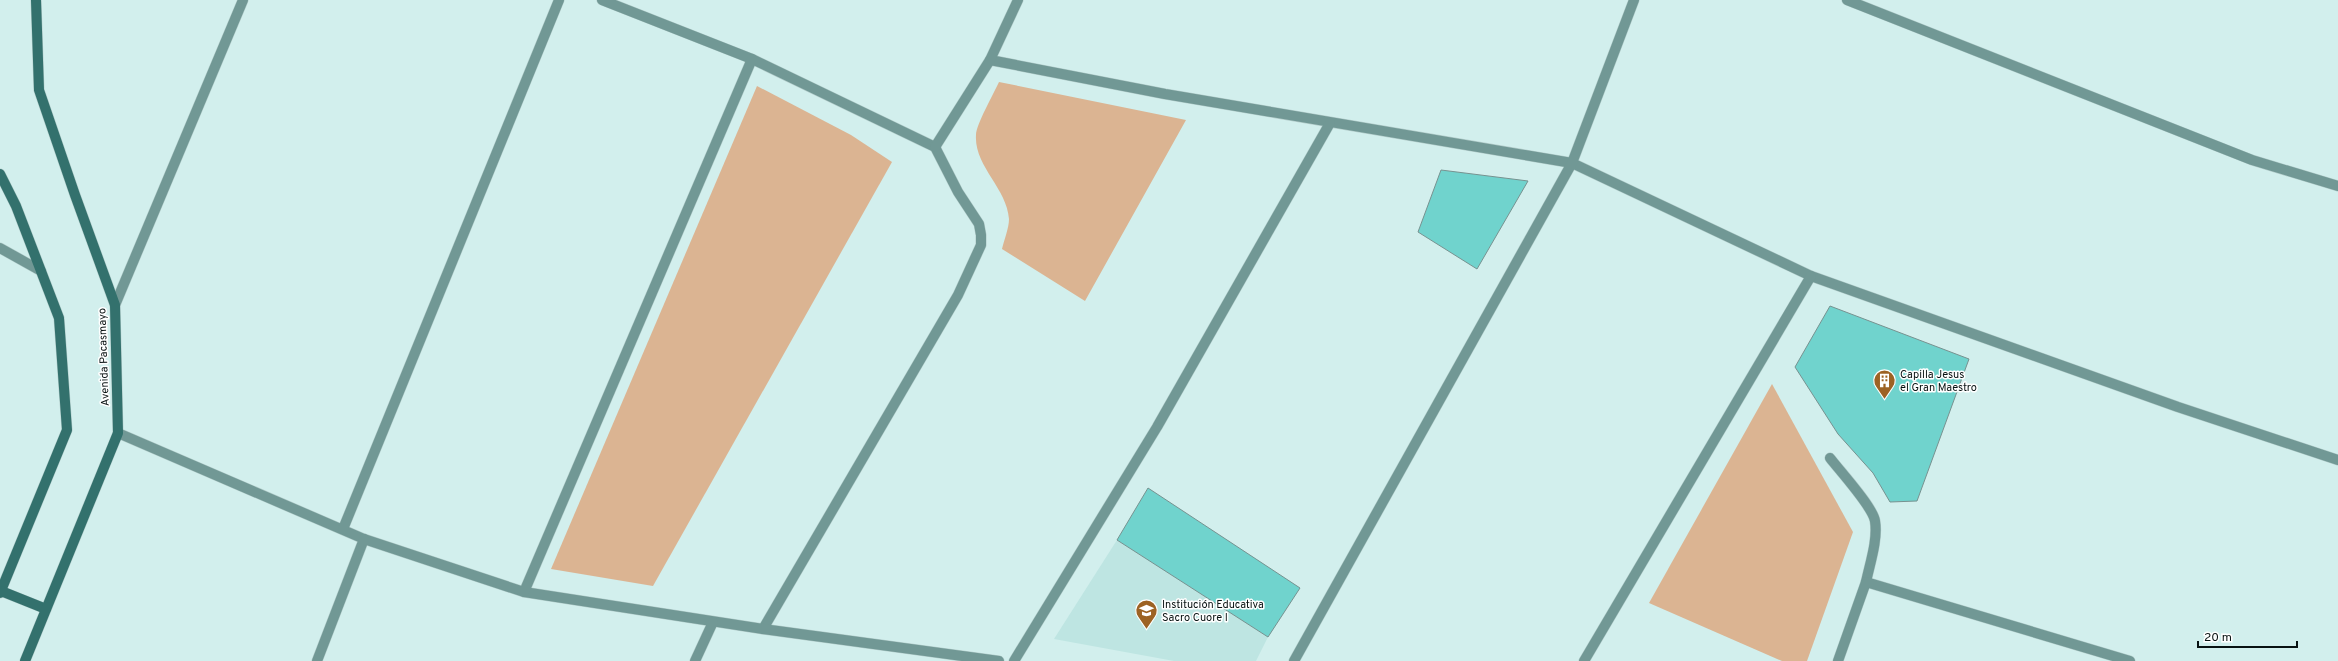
<svg xmlns="http://www.w3.org/2000/svg" width="2338" height="661" font-family="Overpass,sans-serif">
  <style>
    .built { fill: #bee5e2 }
    .green { fill: #dbb492 }
    .building { fill: #70d3cd; stroke: #779290 }
    .lines { fill: none; stroke-linecap: round; stroke-linejoin: round }
    .service-casing { stroke: #b2ccca; stroke-width: 11 }
    .minor-casing { stroke: #b2ccca; stroke-width: 11 }
    .secondary-casing { stroke: #b2ccca; stroke-width: 11 }
    .service { stroke: #719895; stroke-width: 10 }
    .minor { stroke: #719895; stroke-width: 10 }
    .secondary { stroke: #33716d; stroke-width: 10 }
    .labels { text-anchor: middle; dominant-baseline: central; stroke-width: 3; stroke-linejoin: round; paint-order: stroke }
    .street-label { font-size: 11px; fill: #081212; stroke: #fff }
    .poi-label { font-size: 11px; fill: #081212; stroke: #fff; text-anchor: start }
  </style>
  <rect width="100%" height="100%" fill="#d2efed"/>
  <path class="built" d="M1117,540L1268,637L1256,661H1174L1054,639Z"/>
  <g class="green">
    <path d="M999,82L1186,120L1085,301L1002,249C1004,240 1009,228 1009,219C1007,188 974,166 976,135C976,125 994,93 999,82Z"/>
    <path d="M757,86L851,135L892,162L653,586L551,569Z"/>
    <path d="M1772,384L1853,532L1807,661H1782L1649,603Z"/>
  </g>
  <g class="building">
    <path d="M1441,170L1528,181L1477,269L1418,232Z"/>
    <path d="M1830,306L1969,359L1917,501L1890,502L1873,473L1838,434L1795,367Z"/>
    <path d="M1148,488L1300,588L1268,637L1117,540Z"/>
  </g>
  <g class="lines">
    <defs>
      <path id="service" d="M1830,458C1840,471 1873,507 1875,521C1878,540 1870,563 1866,582"/>
      <g id="minor">
        <path d="M602,0L752,59L935,147L958,192L979,224L981,235V245L958,295L763,629"/>
        <path d="M1847,0L2252,160L2338,186"/>
        <path d="M990,60L1165,94L1572,163L1811,276L2178,407L2338,460"/>
        <path d="M935,147L990,60L1018,0"/>
        <path d="M0,248L41,271"/>
        <path d="M115,305L243,0"/>
        <path d="M118,433L364,539L524,592L763,629L999,661"/>
        <path d="M343,529L559,0"/>
        <path d="M524,592L752,59"/>
        <path d="M317,661L364,539"/>
        <path d="M695,661L713,622"/>
        <path d="M1014,661L1157,427L1330,123"/>
        <path d="M1294,661L1572,163L1634,0"/>
        <path d="M1584,661L1811,276"/>
        <path d="M1838,661L1866,582L2130,661"/>
      </g>
      <g id="secondary">
        <path d="M0,174L16,206L59,318L67,430L0,593"/>
        <path d="M1,591L46,609"/>
        <path d="M25,661L118,433L115,305L75,195L39,90L36,0"/>
      </g>
    </defs>
    <use href="#service" class="service-casing"/>
    <use href="#minor" class="minor-casing"/>
    <use href="#secondary" class="secondary-casing"/>
    <use href="#service" class="service"/>
    <use href="#minor" class="minor"/>
    <use href="#secondary" class="secondary"/>
  </g>
  <defs>
    <symbol id="building-pin" viewBox="-11 -11 22 30"><path d="M0 17L-7.5 6A9.5 9.5 0 1 1 7.5 6Z" fill="#9d6223" stroke="#fff"/><path d="M-4-6H4V6H1V3H-1V6H-4ZM-2.5-4.3h1.7v1.8h-1.7ZM.8-4.3h1.7v1.8H.8ZM-2.5-1h1.7V.8h-1.7ZM.8-1h1.7V.8H.8Z" fill="#fff"/></symbol>
    <symbol id="school-pin" viewBox="-11 -11 22 30"><path d="M0 17L-7.5 6A9.5 9.5 0 1 1 7.5 6Z" fill="#9d6223" stroke="#fff"/><path d="M0-5L7-2L0 1L-7-2ZM-4 1L0 2.5L4 1V4Q0 6-4 4Z" fill="#fff"/></symbol>
  </defs>
  <g fill-rule="evenodd">
    <use href="#building-pin" x="1872" y="368" width="25" height="34"/>
    <use href="#school-pin" x="1134" y="598" width="25" height="34"/>
  </g>
  <g class="labels">
    <g class="street-label">
      <text transform="translate(104 357) rotate(-92)">Avenida Pacasmayo</text>
    </g>
    <g class="poi-label">
      <text x="1900" y="375">Capilla Jesus<tspan x="1900" dy="13">el Gran Maestro</tspan></text>
      <text x="1162" y="605">Institución Educativa<tspan x="1162" dy="13">Sacro Cuore I</tspan></text>
    </g>
  </g>
  <path d="M2198 641v6h99v-6" fill="none" stroke="#081212" stroke-width="2"/>
  <text x="2204" y="641" font-size="12" fill="#081212" stroke="#ffffff" stroke-width="3" paint-order="stroke">20 m</text>
</svg>
